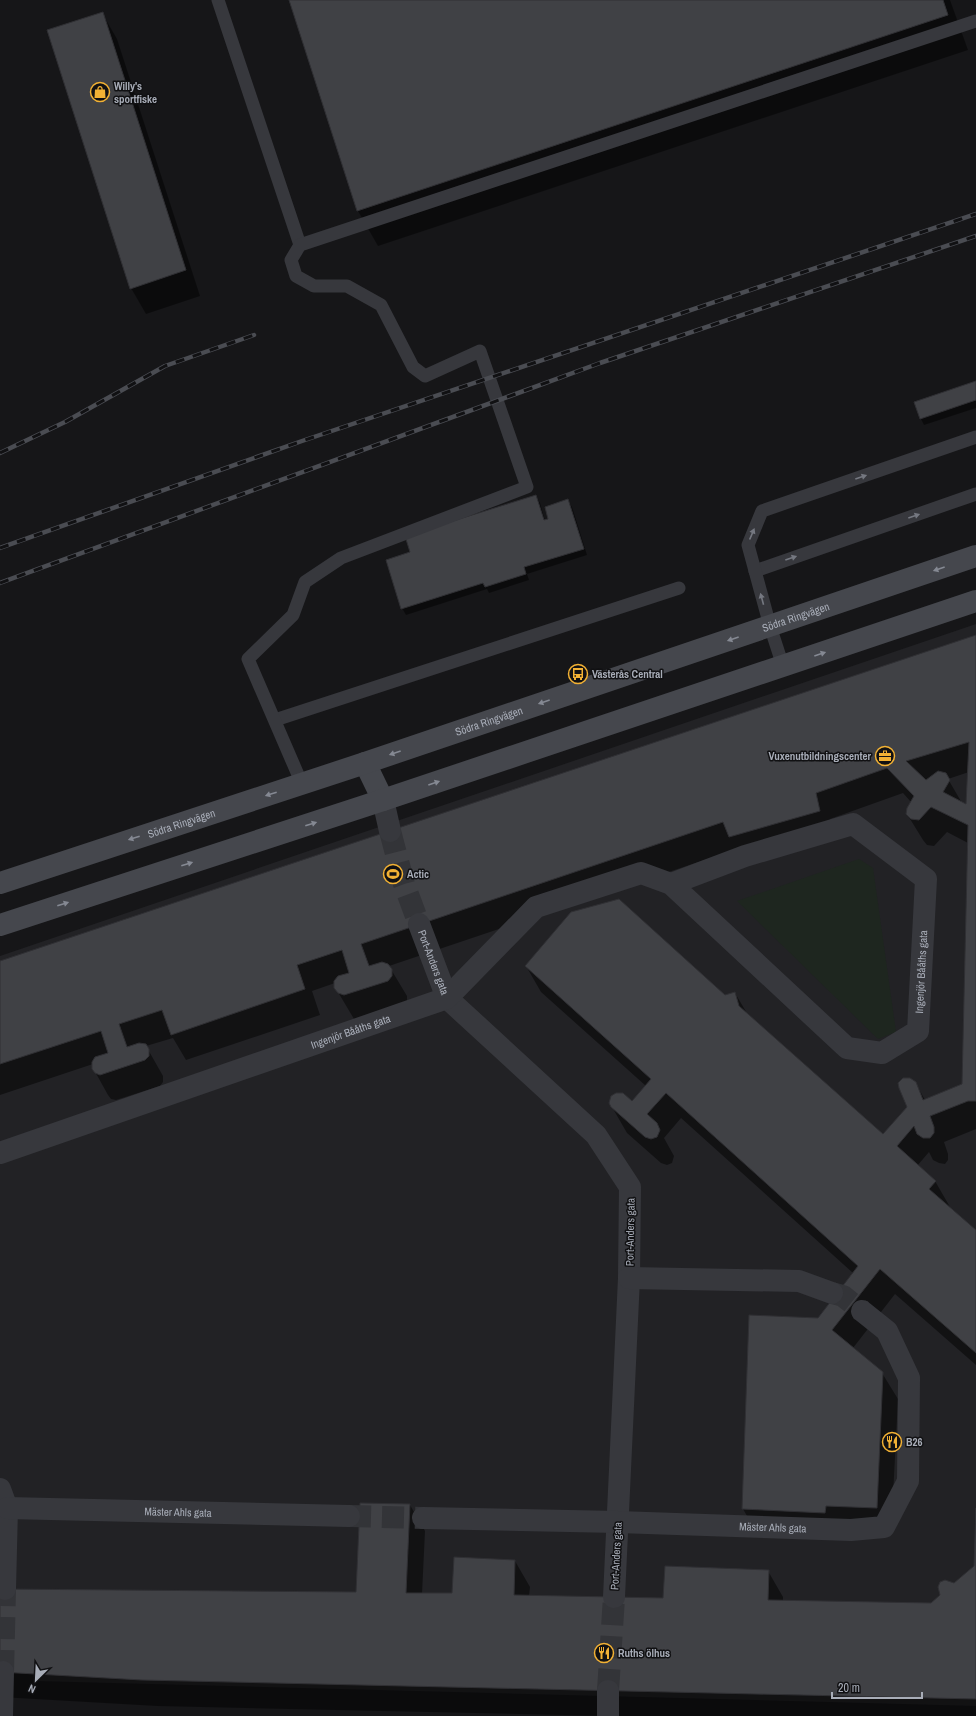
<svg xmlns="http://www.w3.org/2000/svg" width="976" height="1716" font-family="'Archivo Narrow',sans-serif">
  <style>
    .built { fill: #222225 }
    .green { fill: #1e261f }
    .shadow { fill: #0007; fill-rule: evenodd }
    .building { fill: #404145; stroke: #303034; fill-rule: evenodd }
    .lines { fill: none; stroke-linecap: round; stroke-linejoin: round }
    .minor-tunnel { stroke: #333438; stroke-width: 22; stroke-dasharray: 22 11; stroke-linecap: butt }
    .service { stroke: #37383d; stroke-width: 13 }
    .minor { stroke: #37383d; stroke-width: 22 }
    .secondary { stroke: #45474d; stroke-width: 22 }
    .rail-casing { stroke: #4a4c52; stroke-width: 4.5 }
    .rail { stroke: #111113; stroke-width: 3; stroke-dasharray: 9; stroke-linecap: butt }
    .oneway { fill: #757881 }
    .oneway2 { fill: #858993 }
    .labels { text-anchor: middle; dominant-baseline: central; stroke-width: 3; stroke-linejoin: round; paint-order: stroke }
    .poi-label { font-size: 11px; font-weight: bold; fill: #a8adb8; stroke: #111113; text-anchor: start }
    .street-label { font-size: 11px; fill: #a8adb8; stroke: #111113 }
  </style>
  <rect width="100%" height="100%" fill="#161618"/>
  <path class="built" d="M976,624V1706L35,1681L0,1560V956Z"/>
  <path class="green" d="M859,859L873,868L896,1032L878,1039L737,901Z"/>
  <g class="shadow">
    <path d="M290,0H950L968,50L378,246L358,211Z"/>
    <path d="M102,13L117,39L200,296L146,314L131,288Z"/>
    <path d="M976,382V408L924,425L921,419Z"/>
    <path d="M536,496L540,503L545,521L550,519L568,501L572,507L587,555L527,574L529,580L489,593L487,589L406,615L402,608L411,553Z"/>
    <path d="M976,636V1129L944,1142L948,1154V1160L945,1164L939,1163L933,1160L929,1152L917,1166L935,1181L950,1207L976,1231V1365L895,1294L853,1348L882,1373L898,1399L891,1534L758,1535L743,1509L750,1316L818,1319L853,1273L681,1118L664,1138L674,1156L672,1163L667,1165L661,1163L627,1133L612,1107L632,1102L646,1086L541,992L526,966L725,996L735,993L748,1015L883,1136L908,1107L915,1082L925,1100L963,1084L968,843L947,832L934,846L927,845L923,840L907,814L911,802L903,793L830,819L834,837L737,849L389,966L407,996V1003L354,1019L335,987V983L312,991L320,1015L186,1060L173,1038L146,1046L163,1076V1082L160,1086L116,1100L111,1099L108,1095L93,1068V1064L0,1095V962ZM969,772L967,806L962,803L948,779Z"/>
    <path d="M410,1505L425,1531L422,1594H452L515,1561L530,1587L529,1596L664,1599L768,1571L783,1597V1601L931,1604L975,1567L976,1535V1716H608L157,1706L0,1697V1590L357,1593Z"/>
  </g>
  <g class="building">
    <path d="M289,0H943L948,15L357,211Z"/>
    <path d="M103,12L186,270L130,289L47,30Z"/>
    <path d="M976,381V400L920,419L914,402Z"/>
    <path d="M536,495L544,520L548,519L545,507L568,499L584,549L524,567L526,574L485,587L483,583L401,609L386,560L410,552L405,536Z"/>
    <path d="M976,635V1101H968L930,1116L934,1127V1133L930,1138H923L917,1134L914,1126L897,1146L936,1181L929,1189L976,1230V1353L880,1269L832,1330L883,1372L877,1508L826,1506L825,1513L742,1509L749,1315L818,1318L858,1266L666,1093L647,1114L657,1123L660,1130L657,1137L651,1139L645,1137L611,1107L609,1103L611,1096L616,1093H623L632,1101L651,1079L525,966L571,912L619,899L725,995L735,992L739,1006L883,1134L907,1107L899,1088L898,1083L903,1078H910L916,1082L923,1100L962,1084L968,825L931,807L919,820L911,819L906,814L907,808L914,796L887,768L816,793L820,811L729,837L723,822L361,944L369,966L382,962L388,964L392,969V976L388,981L344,995L338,993L334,988V981L338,976L349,973L342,950L297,965L305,989L171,1035L162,1010L119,1024L127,1047L139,1043L146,1044L149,1049V1056L145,1060L100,1075L95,1073L92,1069V1062L95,1057L108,1053L101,1031L0,1064V961ZM969,742L966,804L943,792L950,780L946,773L938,771L926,780L906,761Z"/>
    <path d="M360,1503L410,1504L406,1593H452L454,1557L515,1560L514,1595L663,1598L665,1566L769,1570L768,1600L931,1603L940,1595L938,1587L940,1582L945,1580L954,1583L974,1566L976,1508V1699L142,1680L0,1672V1589L356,1592Z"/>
  </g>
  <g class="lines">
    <g class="minor-tunnel">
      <path d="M390,831L404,884L419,924"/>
      <path d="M832,1293L843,1296L862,1311"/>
      <path d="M349,1516L423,1518"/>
      <path d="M3,1672L5,1589"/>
      <path d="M608,1691L614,1597"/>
    </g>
    <g class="service">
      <path d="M218,0L300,245"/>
      <path d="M755,571L976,494"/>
      <path d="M783,666L770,626L748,545L762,511L976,437"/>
      <path d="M275,720L679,588"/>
      <path d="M302,784L248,659L293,615L305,582L341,558L527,487L480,351L425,376L413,367L381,305L347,286H314L296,276L291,260L300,245L976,21"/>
    </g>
    <g class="minor">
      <path d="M383,800L390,831"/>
      <path id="s1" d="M419,924L447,998L596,1135L630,1187L629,1278L614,1597"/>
      <path id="s2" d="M0,1153L447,998L536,907L641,873L671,884L847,1048L882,1053L918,1031L926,879L853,824L745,856L671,884"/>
      <path d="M629,1278L799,1281L832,1293"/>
      <path d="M0,1489L7,1508L5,1589"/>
      <path id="s3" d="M7,1508L349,1516"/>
      <path id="s4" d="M423,1518L618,1522L851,1530L884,1527L908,1481L909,1378L887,1331L862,1311"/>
      <path d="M2,1716L3,1672"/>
      <path d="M608,1716V1691"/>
    </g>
    <g class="secondary">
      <path d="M365,763L383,800"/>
      <path id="s5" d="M0,883L365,763L976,556"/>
      <path d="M0,925L383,800L976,601"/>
    </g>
    <defs>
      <g id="rail">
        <path d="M0,453L65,422L165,366L254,335"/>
        <path d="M0,548L302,441L976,214"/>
        <path d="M0,583L600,363L976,236"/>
      </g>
    </defs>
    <use href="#rail" class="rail-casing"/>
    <use href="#rail" class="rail"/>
  </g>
  <defs><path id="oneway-solid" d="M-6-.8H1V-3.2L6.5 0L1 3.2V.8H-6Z"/></defs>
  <g class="oneway">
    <use href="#oneway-solid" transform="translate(861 477) rotate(-19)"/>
    <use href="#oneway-solid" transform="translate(914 516) rotate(-19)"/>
    <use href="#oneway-solid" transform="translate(752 534) rotate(-67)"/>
    <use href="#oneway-solid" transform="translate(791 558) rotate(-19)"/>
    <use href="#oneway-solid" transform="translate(762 599) rotate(-105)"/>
  </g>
  <g class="oneway2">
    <use href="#oneway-solid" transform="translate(939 569) rotate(161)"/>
    <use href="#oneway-solid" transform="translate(733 639) rotate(161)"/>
    <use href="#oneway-solid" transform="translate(820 654) rotate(-19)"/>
    <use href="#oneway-solid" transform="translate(544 702) rotate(161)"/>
    <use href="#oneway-solid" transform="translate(395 753) rotate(161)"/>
    <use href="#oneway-solid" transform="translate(434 783) rotate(-19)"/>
    <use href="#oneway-solid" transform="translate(271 794) rotate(162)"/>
    <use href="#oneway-solid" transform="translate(311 824) rotate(-18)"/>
    <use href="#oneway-solid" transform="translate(134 838) rotate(162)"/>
    <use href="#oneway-solid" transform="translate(187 864) rotate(-18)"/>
    <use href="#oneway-solid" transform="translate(63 904) rotate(-18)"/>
  </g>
  <defs>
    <symbol id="shop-ring" viewBox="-11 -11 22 22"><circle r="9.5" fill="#111113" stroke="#f2b134" stroke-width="1.5"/><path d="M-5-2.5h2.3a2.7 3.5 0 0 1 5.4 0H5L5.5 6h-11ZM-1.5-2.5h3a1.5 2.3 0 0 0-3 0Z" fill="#f2b134"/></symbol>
    <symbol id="bus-ring" viewBox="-11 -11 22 22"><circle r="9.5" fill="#111113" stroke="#f2b134" stroke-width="1.5"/><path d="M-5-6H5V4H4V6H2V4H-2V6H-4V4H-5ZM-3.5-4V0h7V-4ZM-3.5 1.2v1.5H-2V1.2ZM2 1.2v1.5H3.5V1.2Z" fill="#f2b134"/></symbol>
    <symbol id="office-ring" viewBox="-11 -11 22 22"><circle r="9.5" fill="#111113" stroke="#f2b134" stroke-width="1.5"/><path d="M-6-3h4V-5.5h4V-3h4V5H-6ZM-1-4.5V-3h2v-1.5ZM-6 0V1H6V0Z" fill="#f2b134"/></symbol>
    <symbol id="stadium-ring" viewBox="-11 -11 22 22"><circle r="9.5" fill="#111113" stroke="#f2b134" stroke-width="1.5"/><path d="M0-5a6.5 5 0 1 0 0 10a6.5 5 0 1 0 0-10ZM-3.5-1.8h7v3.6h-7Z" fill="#f2b134"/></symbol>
    <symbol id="restaurant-ring" viewBox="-11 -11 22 22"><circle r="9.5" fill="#111113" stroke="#f2b134" stroke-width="1.5"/><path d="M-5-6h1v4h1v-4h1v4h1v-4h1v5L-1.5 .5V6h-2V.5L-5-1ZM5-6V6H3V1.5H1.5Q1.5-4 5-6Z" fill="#f2b134"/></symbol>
  </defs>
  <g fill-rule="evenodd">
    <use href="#shop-ring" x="89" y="81" width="22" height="22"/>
    <use href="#bus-ring" x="567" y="663" width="22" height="22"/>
    <use href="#office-ring" x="874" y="745" width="22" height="22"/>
    <use href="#stadium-ring" x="382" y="863" width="22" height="22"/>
    <use href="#restaurant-ring" x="881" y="1431" width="22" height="22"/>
    <use href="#restaurant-ring" x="593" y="1642" width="22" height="22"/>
  </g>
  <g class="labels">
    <g class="poi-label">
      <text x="114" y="86">Willy's<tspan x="114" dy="13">sportfiske</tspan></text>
      <text x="592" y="674">Västerås Central</text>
      <text x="871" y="756" text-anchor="end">Vuxenutbildningscenter</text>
      <text x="407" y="874">Actic</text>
      <text x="906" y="1442">B26</text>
      <text x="618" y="1653">Ruths ölhus</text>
    </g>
    <g class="street-label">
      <text stroke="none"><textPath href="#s5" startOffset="839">Södra Ringvägen</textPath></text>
      <text stroke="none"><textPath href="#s5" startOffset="515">Södra Ringvägen</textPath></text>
      <text stroke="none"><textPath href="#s5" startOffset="191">Södra Ringvägen</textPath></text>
      <text stroke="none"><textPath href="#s1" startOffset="41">Port-Anders gata</textPath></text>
      <text stroke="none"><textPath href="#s2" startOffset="1120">Ingenjör Bååths gata</textPath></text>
      <text stroke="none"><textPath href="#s2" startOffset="371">Ingenjör Bååths gata</textPath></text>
      <text transform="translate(630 1232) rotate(-89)">Port-Anders gata</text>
      <text stroke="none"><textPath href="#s3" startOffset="171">Mäster Ahls gata</textPath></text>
      <text stroke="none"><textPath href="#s4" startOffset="350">Mäster Ahls gata</textPath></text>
      <text transform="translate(616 1556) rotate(-87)">Port-Anders gata</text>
    </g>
  </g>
  <g transform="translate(36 1680) rotate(204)" stroke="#111113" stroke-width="3" paint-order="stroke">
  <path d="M0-3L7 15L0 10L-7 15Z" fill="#a8adb8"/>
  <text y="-6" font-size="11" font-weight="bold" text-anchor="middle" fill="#a8adb8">N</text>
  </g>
  <path d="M832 1692v6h90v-6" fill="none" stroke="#a8adb8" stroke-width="2"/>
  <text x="838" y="1692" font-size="12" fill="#a8adb8" stroke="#111113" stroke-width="3" paint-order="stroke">20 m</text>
</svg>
